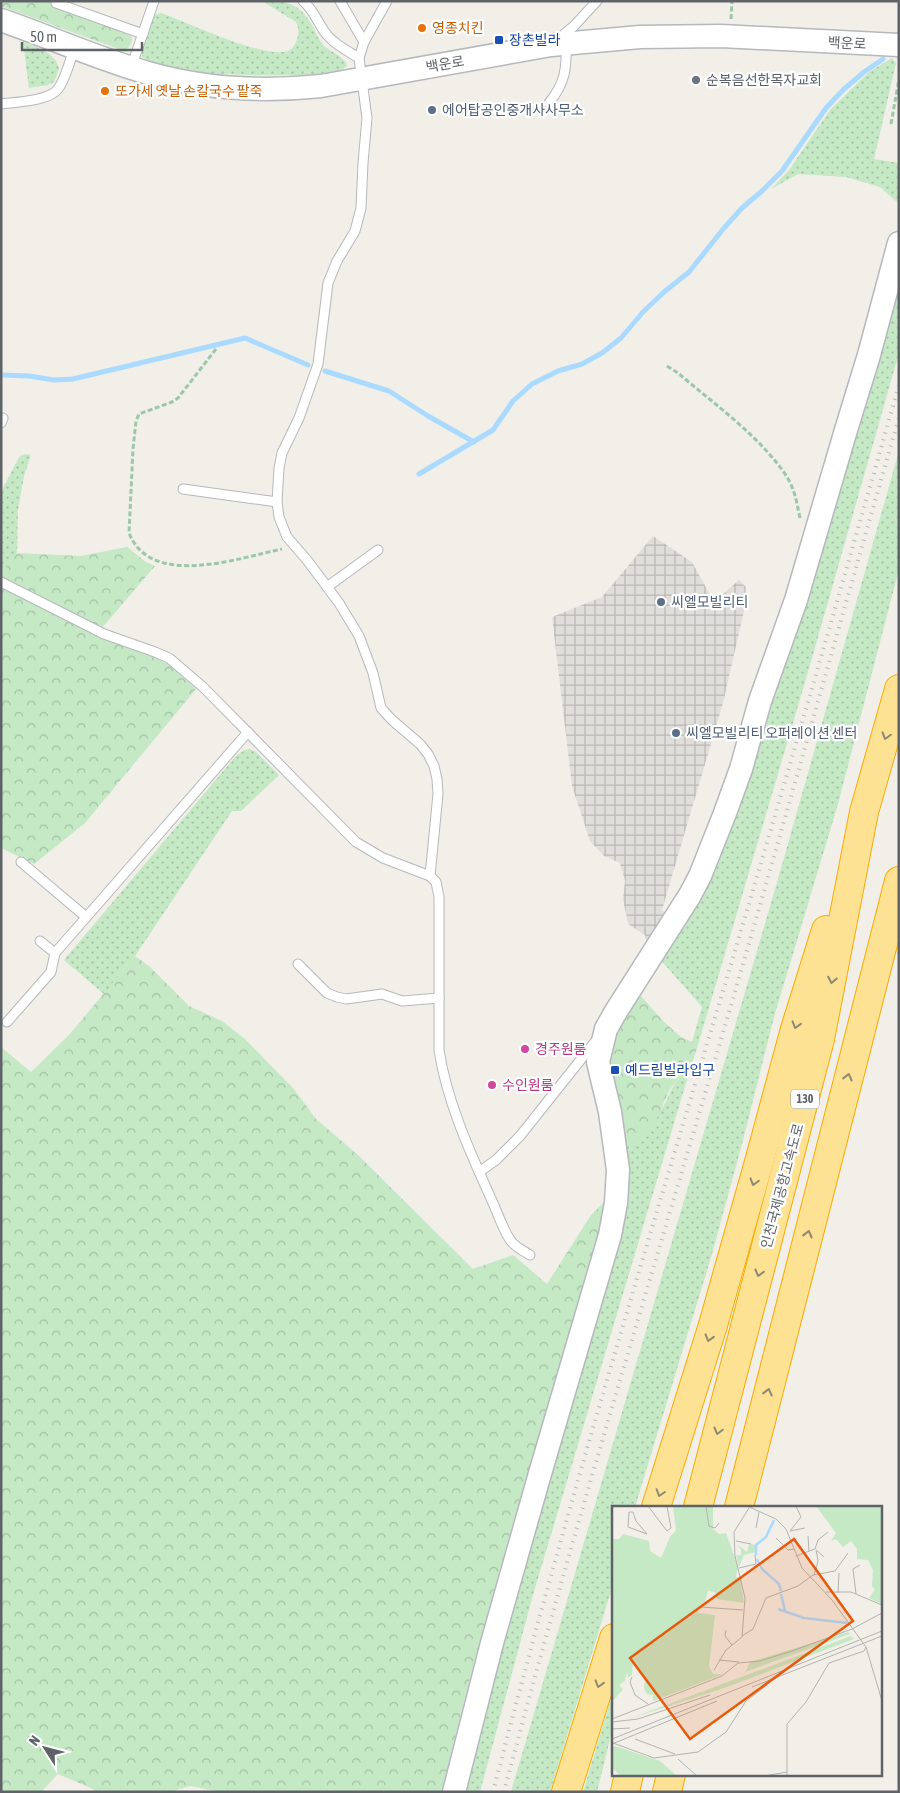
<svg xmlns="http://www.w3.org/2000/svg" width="900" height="1793" font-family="'Asap Condensed','Noto Sans KR',sans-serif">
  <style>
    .industrial { fill: url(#industrial-grid) }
    .grass { fill: url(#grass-dots) }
    .forest { fill: url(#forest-crowns) }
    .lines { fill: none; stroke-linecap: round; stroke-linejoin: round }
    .stream { stroke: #aadaff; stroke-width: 5 }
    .service-casing { stroke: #b5b8bc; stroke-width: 11 }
    .tertiary-casing { stroke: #b5b8bc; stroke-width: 25 }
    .motorway-casing { stroke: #f9ab00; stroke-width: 30 }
    .path { stroke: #9cc7a9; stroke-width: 3; stroke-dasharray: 5 2.5; stroke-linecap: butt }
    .service { stroke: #fff; stroke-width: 9 }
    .tertiary { stroke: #fff; stroke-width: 22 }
    .motorway { stroke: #fde293; stroke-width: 28 }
    .rail { stroke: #b6b7b8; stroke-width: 4; stroke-dasharray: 1 6; stroke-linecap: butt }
    .oneway { stroke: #8e8975 }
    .food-dot { fill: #e8710a; stroke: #fff; stroke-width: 2 }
    .transit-dot { fill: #1a4fb4; stroke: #fff; stroke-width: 2 }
    .worship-dot { fill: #6b7280; stroke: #fff; stroke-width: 2 }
    .service-dot { fill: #5c6f8a; stroke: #fff; stroke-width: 2 }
    .hotel-dot { fill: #d1479c; stroke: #fff; stroke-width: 2 }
    .labels { text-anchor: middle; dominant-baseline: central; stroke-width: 4.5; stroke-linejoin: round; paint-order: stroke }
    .shield { fill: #fff; stroke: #8f9295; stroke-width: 1 }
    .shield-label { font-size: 12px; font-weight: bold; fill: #5f6368 }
    .food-label { font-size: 14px; fill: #c56008; stroke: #fff; text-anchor: start }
    .transit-label { font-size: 14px; fill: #164399; stroke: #fff; text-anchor: start }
    .street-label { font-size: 14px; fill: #5f6368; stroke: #fff }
    .worship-label { font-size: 14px; fill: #5b616d; stroke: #fff; text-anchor: start }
    .service-label { font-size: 14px; fill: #4e5e75; stroke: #fff; text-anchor: start }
    .hotel-label { font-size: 14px; fill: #b23c85; stroke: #fff; text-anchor: start }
    .inset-river { fill: none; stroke: #aadaff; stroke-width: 2.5 }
    .inset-road { fill: none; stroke: #b3b3b1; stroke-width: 1 }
    .view { fill: #e8590c; fill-opacity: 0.15; stroke: #e8590c; stroke-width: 2.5 }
    .inset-edge { fill: none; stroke: #5f6368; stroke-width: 2.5 }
  </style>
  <defs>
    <pattern id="industrial-grid" width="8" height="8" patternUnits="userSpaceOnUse" patternTransform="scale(1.25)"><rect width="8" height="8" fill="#e0deda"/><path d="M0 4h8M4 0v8" fill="none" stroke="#b9b8b5"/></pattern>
    <pattern id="grass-dots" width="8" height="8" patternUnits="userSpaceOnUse" patternTransform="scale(1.25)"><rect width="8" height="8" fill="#c5e8c5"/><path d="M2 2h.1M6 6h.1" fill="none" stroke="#a3c0a4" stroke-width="1.8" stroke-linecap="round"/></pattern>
    <pattern id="forest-crowns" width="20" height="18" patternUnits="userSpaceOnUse" patternTransform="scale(1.25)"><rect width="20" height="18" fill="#c5e8c5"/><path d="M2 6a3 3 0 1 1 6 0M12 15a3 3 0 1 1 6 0" fill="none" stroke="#a3c0a4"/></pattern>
  </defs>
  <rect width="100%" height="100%" fill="#f1efe8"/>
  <path class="industrial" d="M653,536L692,562L714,602L739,580L746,587L744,611L723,703L662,910L668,917L648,949L645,935L628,924L623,899L625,881L620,863L604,856L590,841L572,786L552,617L602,597Z"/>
  <g class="grass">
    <path d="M262,1C283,1 297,1 310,22C315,30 317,38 324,46C331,52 345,57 347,66C335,79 242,75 221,74C203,73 156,66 142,57L141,51L154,15L161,13C185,21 269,62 290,50C293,48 295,44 297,40C299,33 299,28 296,22Z"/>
    <path d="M23,42C37,48 56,52 59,69L54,82L48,85L29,88Z"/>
    <path d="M892,58L896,63L874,159L899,163L898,203L880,187L846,177L798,174L771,189L789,170L830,110L869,72Z"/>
    <path d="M899,268V353L808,672L698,1045L692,1042L702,1007L659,958L703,884Z"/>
    <path d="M899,451V569L838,804L774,1017L742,1144L712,1254L635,1507H614V1581L550,1792H511L776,886Z"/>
    <path d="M25,454L31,455L24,476L18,510L17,553L1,573V492L17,461L20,456Z"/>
    <path d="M250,749L256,752L279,775L241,811H232L135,956L104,994L64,960L235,757L244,750Z"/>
    <path d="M689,1073L533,1595L480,1792H464L625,1148C637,1136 650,1124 660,1111C671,1098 671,1078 689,1073Z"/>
    <path d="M614,1689V1723L597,1792H583Z"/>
  </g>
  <g class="forest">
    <path d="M1,1H54L53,6L128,34L132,37C132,44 130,47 124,51L1,6Z"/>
    <path d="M127,547L146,562L155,566L101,629L1,578V573L17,553L81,556Z"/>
    <path d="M1,587L111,641L155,657L171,666L196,689L85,823L34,864L1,848Z"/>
    <path d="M135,956L149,966L189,1006L222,1021L245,1039L294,1089L316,1119L358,1155L473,1269L513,1255L547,1284L591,1215L605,1201L598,1240C543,1423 485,1606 442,1792H221L190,1786L170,1792H95L93,1789L58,1774L41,1792H1V1047L31,1072L69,1035Z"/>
    <path d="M639,994L665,1023L681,1037L698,1045L689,1073C667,1079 663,1112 651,1130C646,1138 633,1143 625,1148L608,1077L607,1046Z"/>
  </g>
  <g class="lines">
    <g class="stream">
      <path d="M325,371L389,391L428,416L474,442"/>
      <path d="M1,375L29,376L54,380L73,379L245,338L308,365"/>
      <path d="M419,474L493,430L513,401L532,384L558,371L582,364L602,353L621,338L643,312L664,292L689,272L724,228L742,208L762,191L782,171L826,108L844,89L864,72L883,59"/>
    </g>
    <defs>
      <g id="service">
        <path d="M303,1C313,9 317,21 324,31C332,43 346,50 359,58"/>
        <path d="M340,1L364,42"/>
        <path d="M387,1L364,42L359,58L367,118L363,163L361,208L355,231L337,261L328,283L318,364L299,418L282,453L279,468L277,502L279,517L287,537L307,560L339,603L359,636L373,673L381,708L392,720L420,744L428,754L434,766L437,779L438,794L430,876"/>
        <path d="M56,3L143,34"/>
        <path d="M557,40L574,26L597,1"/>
        <path d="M131,68L154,1"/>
        <path d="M549,103C565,83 567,69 566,43"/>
        <path d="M1,104C16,102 49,101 58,89C66,78 70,61 74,48"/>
        <path d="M1,423L3,418"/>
        <path d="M183,489L277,502"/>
        <path d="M1,582L104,634L155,652L169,658L203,687L356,842L383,858L430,876L436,882L439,897V1050C447,1103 471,1154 493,1203C498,1214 504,1232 511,1241C515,1247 524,1251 530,1255"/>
        <path d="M327,587L378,550"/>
        <path d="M21,862L86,917"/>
        <path d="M40,941L55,953"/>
        <path d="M298,964L327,993L337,997L346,999L382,994L402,1001L439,998"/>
        <path d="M7,1022L51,972L55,953L248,732"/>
        <path d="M479,1172L496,1160L520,1136L598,1038"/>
      </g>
      <g id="tertiary">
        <path d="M1,20C50,37 98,59 148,73C204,89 263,92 321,86L551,45L640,37L721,36L899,45"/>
        <path d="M454,1792L492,1643L539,1477L610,1235L616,1203L618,1170L610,1112L598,1062L606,1029L615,1013L690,895L700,876L725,813L741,769L760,701L796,600L846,430L869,355L899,243"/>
      </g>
      <g id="motorway">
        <path d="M656,1507L713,1325L759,1162L795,1029L826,930"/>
        <path d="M698,1507L820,1039L864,812L899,689"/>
        <path d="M739,1507L899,881"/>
        <path d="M566,1792L614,1638"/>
        <path d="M625,1792L629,1774"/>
        <path d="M667,1792L671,1774"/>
      </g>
    </defs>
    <use href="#service" class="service-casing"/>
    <use href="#tertiary" class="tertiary-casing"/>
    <use href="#motorway" class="motorway-casing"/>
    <g class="path">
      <path d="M731,19L732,1"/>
      <path d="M891,124L899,79"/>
      <path d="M216,349L178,398L172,402L139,414L136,421L133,449L129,533C151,589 239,558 282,549"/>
      <path d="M667,366L678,373C713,403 762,438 787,477C795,490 797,504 800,518"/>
    </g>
    <use href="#service" class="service"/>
    <use href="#tertiary" class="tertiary"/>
    <use href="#motorway" class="motorway"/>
    <g class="rail">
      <path d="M493,1792C560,1530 639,1272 716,1014C779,805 839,595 899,385"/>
      <path d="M504,1792C577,1514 663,1240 743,964C796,782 846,600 899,418"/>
    </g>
  </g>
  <defs><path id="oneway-chevron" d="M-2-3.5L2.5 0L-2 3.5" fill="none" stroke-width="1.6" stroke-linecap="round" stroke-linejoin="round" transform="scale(1.25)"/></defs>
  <g class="oneway">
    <use href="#oneway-chevron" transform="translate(886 736) rotate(106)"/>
    <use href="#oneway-chevron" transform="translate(832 980) rotate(101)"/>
    <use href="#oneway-chevron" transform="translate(796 1025) rotate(107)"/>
    <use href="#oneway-chevron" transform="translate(848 1077) rotate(-76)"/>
    <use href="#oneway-chevron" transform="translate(754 1182) rotate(106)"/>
    <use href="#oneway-chevron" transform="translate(808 1234) rotate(-76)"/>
    <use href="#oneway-chevron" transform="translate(759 1273) rotate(105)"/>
    <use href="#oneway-chevron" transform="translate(709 1338) rotate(107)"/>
    <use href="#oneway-chevron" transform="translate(768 1392) rotate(-76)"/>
    <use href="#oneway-chevron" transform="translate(718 1431) rotate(105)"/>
    <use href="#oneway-chevron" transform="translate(660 1493) rotate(108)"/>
    <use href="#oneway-chevron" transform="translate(599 1684) rotate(107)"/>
  </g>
  <g class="food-dot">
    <circle cx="422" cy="28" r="5"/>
    <circle cx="105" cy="91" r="5"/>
  </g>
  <g class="transit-dot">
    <rect x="494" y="35" width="10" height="10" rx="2.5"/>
    <rect x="610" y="1065" width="10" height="10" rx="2.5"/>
  </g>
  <circle class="worship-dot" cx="696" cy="80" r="5"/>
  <g class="service-dot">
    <circle cx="432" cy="110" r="5"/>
    <circle cx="661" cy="602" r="5"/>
    <circle cx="676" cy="733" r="5"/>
  </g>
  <g class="hotel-dot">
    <circle cx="525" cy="1049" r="5"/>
    <circle cx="492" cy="1085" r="5"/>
  </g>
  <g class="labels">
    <rect class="shield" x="791" y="1089.5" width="28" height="19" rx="4"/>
    <g class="shield-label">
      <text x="805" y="1099">130</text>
    </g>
    <g class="food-label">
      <text x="432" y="28">영종치킨</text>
      <text x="115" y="91">또가세 옛날 손칼국수 팥죽</text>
    </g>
    <g class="transit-label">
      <text x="509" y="40">장촌빌라</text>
      <text x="625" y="1070">예드림빌라입구</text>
    </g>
    <g class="street-label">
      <text transform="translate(847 43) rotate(3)">백운로</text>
      <text transform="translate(445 64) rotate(-10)">백운로</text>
      <text transform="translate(782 1186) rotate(-75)">인천국제공항고속도로</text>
    </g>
    <g class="worship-label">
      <text x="706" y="80">순복음선한목자교회</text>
    </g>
    <g class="service-label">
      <text x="442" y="110">에어탑공인중개사사무소</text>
      <text x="671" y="602">씨엘모빌리티</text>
      <text x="686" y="733">씨엘모빌리티 오퍼레이션 센터</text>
    </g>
    <g class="hotel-label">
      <text x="535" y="1049">경주원룸</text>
      <text x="502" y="1085">수인원룸</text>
    </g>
  </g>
  <g transform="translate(612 1506)">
    <rect width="270" height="270" fill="#f1efe8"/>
    <path d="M137,38L144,39V46L132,49L127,61L124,49H129V44L126,39L135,46ZM236,126L238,128L133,166L138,156ZM239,130L242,133L115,181L14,214Z" fill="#c5e8c5"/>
    <path d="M61,0H101V23L107,28L114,27L126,60L124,71H128L132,97L105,93L103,86L96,85L93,96L86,102V107L103,109L97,160L101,168H112L41,195V189L35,188L32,183L33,171L24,163L21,155L20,169L16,172L15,166L13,175L7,179L11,183L0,196V33H7L11,28L37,35L38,45L49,52L58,31L64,24ZM204,0H270V98L257,92L263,84L260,80L261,64L256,54L245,53V43L239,35L231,41L224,33L219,35L224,27ZM3,240L48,255L65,270H9L0,262V242Z" fill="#c5e8c5"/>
    <path class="inset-river" d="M144,49V39L154,31L162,14M145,53L150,63L167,78L169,85M169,88L173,105M166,103L192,112L235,117"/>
    <path class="inset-road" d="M36,0L55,25L59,22L55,0M94,0L97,20L103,22L107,17M135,0L164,13L174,23L190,62L220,94L254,141L270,195M21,6L24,15L35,28L16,21L17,6ZM144,22L147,6M178,25L189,11L184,0M178,25L193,22M196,30L197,45M164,32L176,44L182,43M124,35L139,38M184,50L203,43L206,34L216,26M127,62L144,58L143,49M202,69L206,55L204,44L212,51M214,86H239L270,99M226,87L227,67M244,88L241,63L248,59M89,101L131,104M114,124L113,130L120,139M130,130L141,123L154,92L186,80L201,69L223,65L236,47M107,154L127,156M102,164L114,144L130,131L133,92L123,50L122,26L137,2M20,171L18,176L23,189M140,181L270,130M23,189L36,198M0,213L110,170L126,157L148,155L180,145L240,123L270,107M0,216L26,213L98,189M0,223L18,222M0,233L270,125M23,233L63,248M1,237L42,252L86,246L114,226L134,195L155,179M0,238L105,195M66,253L85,270M152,270L175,266M175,270V218L194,196L217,157L252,145L254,141"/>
    <path class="view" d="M182,33L241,115L78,233L18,152Z"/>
    <rect width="270" height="270" class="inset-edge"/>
  </g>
  <rect width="900" height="1793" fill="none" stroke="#5f6368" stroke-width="5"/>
  <g transform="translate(45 1748) rotate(306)" stroke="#ffffff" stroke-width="4" paint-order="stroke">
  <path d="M0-4L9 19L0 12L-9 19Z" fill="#5f6368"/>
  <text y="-8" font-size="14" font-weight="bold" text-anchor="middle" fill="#5f6368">N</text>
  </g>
  <path d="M22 42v8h120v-8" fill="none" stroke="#5f6368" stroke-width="2.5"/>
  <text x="30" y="42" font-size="15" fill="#5f6368" stroke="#ffffff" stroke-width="4" paint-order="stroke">50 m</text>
</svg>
